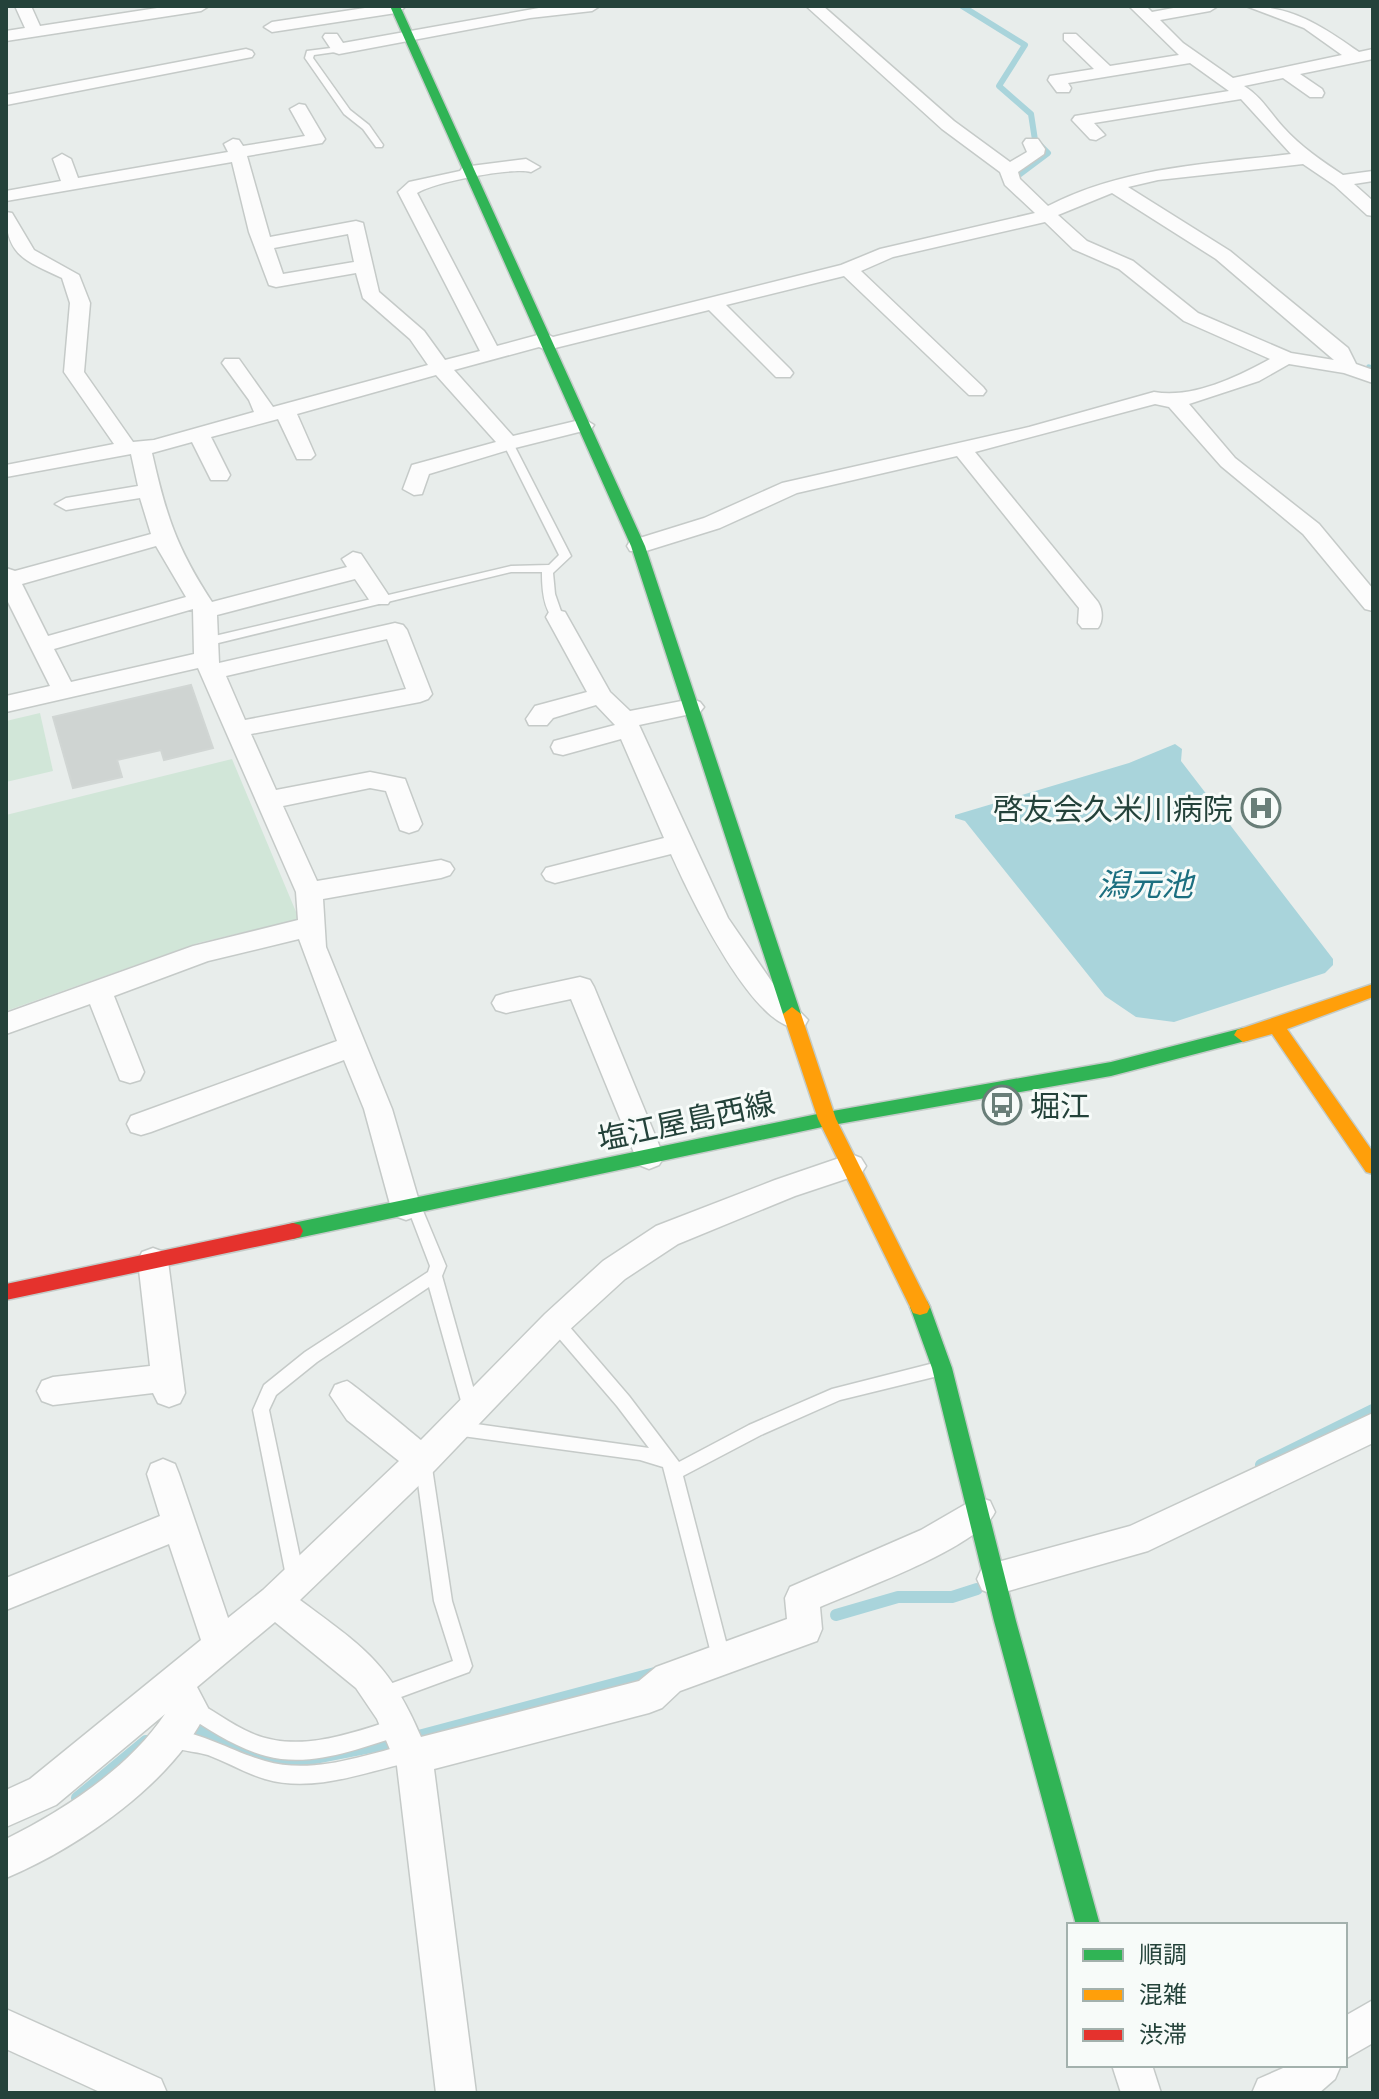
<svg xmlns="http://www.w3.org/2000/svg" width="1379" height="2099" font-family="'PT Sans Narrow','Noto Sans JP',sans-serif">
  <style>
    .green { fill: #d1e6d8 }
    .water { fill: #a9d4db }
    .lines { fill: none; stroke-linecap: round; stroke-linejoin: round }
    .stream-far2 { stroke: #a9d4db; stroke-width: 6 }
    .stream-far1 { stroke: #a9d4db; stroke-width: 7 }
    .stream { stroke: #a9d4db; stroke-width: 12 }
    .building { fill: #cfd4d2; stroke: #d1d6d4; stroke-width: 2 }
    .lane-casing { stroke: #c5cac8; stroke-width: 3 }
    .street-casing { stroke: #c5cac8; stroke-width: 3 }
    .fast-casing { stroke: #c3cbc8; stroke-width: 3 }
    .slow-casing { stroke: #c3cbc8; stroke-width: 3 }
    .jam-casing { stroke: #c3cbc8; stroke-width: 3 }
    .lane { fill: #fcfcfc; fill-rule: evenodd }
    .street { fill: #fcfcfc; fill-rule: evenodd }
    .fast { fill: #30b455; fill-rule: evenodd }
    .slow { fill: #ff9f0a; fill-rule: evenodd }
    .jam { fill: #e5322d; fill-rule: evenodd }
    .labels { text-anchor: middle; dominant-baseline: central; stroke-width: 6; stroke-linejoin: round; paint-order: stroke }
    .poi-label { font-size: 30px; fill: #24423a; stroke: #f7fbf9; text-anchor: end }
    .street-label { font-size: 30px; fill: #24423a; stroke: #f7fbf9 }
    .water-label { font-size: 32px; font-style: italic; fill: #1c6f80; stroke: #f7fbf9 }
  </style>
  <rect width="100%" height="100%" fill="#e8edeb"/>
  <g class="green">
    <path d="M40,713L53,771L6,782V721Z"/>
    <path d="M232,759L299,919L198,943L6,1011V815Z"/>
  </g>
  <path class="water" d="M1175,744L1182,749L1181,761L1333,959V965L1325,973L1174,1022L1136,1017L1105,996L965,821L955,818V815L1129,763Z"/>
  <g class="lines">
    <path class="stream-far2" d="M962,6L1025,45L999,86L1031,114L1035,140L1048,153L1016,177L1019,182"/>
    <path class="stream-far1" d="M1369,368L1373,370"/>
    <g class="stream">
      <path d="M1261,1465L1373,1410"/>
      <path d="M836,1615L898,1597H952L977,1589"/>
      <path d="M188,1727L273,1760L299,1761L396,1742"/>
      <path d="M411,1738L655,1673"/>
      <path d="M77,1798L146,1741"/>
    </g>
  </g>
  <path class="building" d="M191,685L213,748L164,760L161,750L117,760L122,777L73,788L53,717Z"/>
  <g class="lines">
    <defs>
      <g id="lane">
        <path d="M339,47H342V51L314,55L313,58L350,110L369,125L383,145L382,147H376L363,129L344,114L305,58L307,51Z"/>
        <path d="M508,440L513,443L571,556L553,573L555,594L563,617L561,620L557,621C543,613 542,587 542,572H511L206,646L202,645V639L206,638L511,566L549,565L559,555L503,443Z"/>
        <path d="M414,1200L419,1202L421,1206L446,1266L442,1276L479,1408L477,1413L471,1415L465,1413L463,1408L429,1287L317,1362L276,1395L269,1410L305,1581L302,1587L296,1589L290,1587L287,1581L253,1410L264,1385L305,1352L428,1272L430,1266L407,1206L409,1202Z"/>
        <path d="M556,1316L562,1318L629,1396L679,1462L749,1425L832,1389L938,1362L944,1364L946,1369L944,1374L938,1376L840,1400L761,1435L683,1476L731,1661L728,1667L722,1669L716,1667L713,1661L663,1467L640,1460L455,1435L449,1433L447,1428L449,1423L455,1421L649,1448L617,1406L550,1328L548,1323L550,1318Z"/>
        <path d="M423,1454L429,1456L431,1461L452,1601L472,1666L469,1672L382,1704L376,1701L373,1695L376,1689L453,1661L434,1601L415,1461L417,1456Z"/>
        <path d="M190,1699C211,1708 230,1724 251,1733C299,1754 352,1733 399,1718L405,1721L408,1727L405,1733L399,1736C357,1749 311,1768 266,1756C236,1748 210,1730 184,1714L181,1708L184,1702Z"/>
        <path d="M172,1730C206,1734 233,1752 265,1761C313,1775 364,1755 410,1744L416,1747L419,1753L416,1759L410,1762C363,1773 312,1793 265,1779C245,1773 227,1762 208,1755C194,1751 179,1751 166,1745L163,1739L166,1733Z"/>
      </g>
      <g id="street">
        <path d="M15,6H31L40,26L170,6H209L201,11L6,41V31L25,28Z"/>
        <path d="M378,6L404,8L396,13L272,32L264,27L272,22Z"/>
        <path d="M550,6H600L592,11L530,18L339,54L333,52L323,37L325,34H337L343,43Z"/>
        <path d="M806,6H823L954,121L1010,162L1027,152L1023,143L1026,139H1038L1045,149L1044,154L1018,172L1020,179L1048,206C1123,167 1209,164 1291,154L1241,99L1094,123L1105,135L1096,140L1090,139L1072,120L1075,116L1229,91L1190,63L1068,83L1071,88L1069,92H1057L1048,80L1050,76L1094,69L1064,40V34H1076L1110,66L1179,55L1129,6H1146L1152,12L1184,6H1218L1210,11L1160,20L1183,43L1233,78L1342,55L1304,28L1246,6C1293,6 1322,26 1359,52L1373,49V59L1300,74L1322,89L1324,93L1322,97H1310L1283,78L1244,86C1262,97 1269,112 1283,127C1301,147 1322,161 1343,175L1373,171V181L1354,184L1373,201V216L1367,215L1334,185L1303,164L1158,180L1128,187L1230,251L1348,348L1356,364L1373,370V383L1344,373L1289,364L1259,381L1189,404L1235,458L1319,524L1373,589V611L1365,609L1303,534L1221,466L1169,407L1155,404L975,452L1098,602C1103,610 1103,621 1098,628H1082L1078,623L1079,608L957,456L797,493L720,528L646,551H630L627,546L630,541L704,518L782,483L1029,427L1154,392C1192,399 1237,377 1270,359L1184,321L1119,269L1073,249L1045,222L893,257L861,271L983,387L986,391L983,395H969L844,276L726,305L790,369L793,373L790,377H776L709,310L547,350L539,347L454,370L513,436L584,419L594,425L591,429L515,448L429,474L422,494L414,495L403,489L412,465L496,442L436,375L297,414L315,455L311,459H297L278,419L211,437L230,475L227,480H211L192,442L152,453C166,515 176,547 212,602L347,567L342,559L353,552L361,554L391,599L388,604H372L355,579L217,615L219,663L395,623L403,625L407,630L432,694L428,699L420,702L251,734L276,790L370,772L405,779L422,824L418,830L409,833L400,830L386,791L370,788L283,806L317,881L441,860L450,863L454,869L450,875L441,878L323,899L326,947L392,1109L421,1208L417,1216L406,1220L395,1216L391,1208L364,1109L344,1060L151,1132L141,1135L131,1132L127,1124L131,1116L337,1041L299,939L208,961L114,996L144,1072L140,1080L130,1083L120,1080L90,1004L6,1034V1013L193,946L298,920L296,892L198,668L6,712V696L50,686L6,598V568L15,571L151,534L140,498L66,510L55,504L66,498L138,486L131,454L6,477V465L114,444L64,372L70,303L62,278C26,261 6,256 6,212L12,213L34,250L79,275L90,303L84,372L133,442L154,440L254,412L249,400L222,363L225,359H239L273,407L428,365L410,339L363,298L356,273L276,287L269,285L249,232L232,162L6,201V191L61,181L53,159L62,154L71,159L78,178L228,152L224,144L233,139L239,140L243,146L305,136L290,109L299,104L305,105L325,139L322,143L247,156L270,237L356,221L363,223L379,292L424,331L445,360L480,351L398,192L409,182L460,171L463,167L526,159L540,167L531,172C512,167 434,182 417,193L497,346L545,333L553,337L841,265L880,249L1035,213L1005,185L1000,172L942,129ZM1112,193L1216,259L1334,360L1291,353L1198,313L1133,261L1087,241L1058,215ZM348,234L354,262L283,274L274,248ZM156,546L186,597L48,636L22,584ZM193,609L194,654L71,682L54,649ZM387,639L406,689L245,720L226,676Z"/>
        <path d="M246,49L252,51L254,54L252,57L6,105V95Z"/>
        <path d="M557,610L565,612L610,692L630,711L692,699L700,702L704,707L700,712L639,725L728,918L774,985L808,1020L804,1027C758,1041 687,890 671,854L555,883L546,880L542,874L546,868L664,838L621,739L563,755L554,753L551,747L554,741L615,725L596,705L553,718L547,725H529L526,719L535,706L587,692L546,617L549,612Z"/>
        <path d="M580,977L590,980L594,987L664,1157L659,1165L649,1169L639,1165L571,999L506,1013L496,1010L492,1003L496,996L506,993Z"/>
        <path d="M851,1154L861,1158L866,1166L861,1174L795,1196L678,1244L625,1279L567,1332L435,1470L300,1600C362,1646 390,1663 421,1737L639,1681L656,1667L787,1619L785,1598L790,1587L921,1530L978,1497L990,1501L995,1512C979,1547 859,1590 820,1607L822,1629L817,1641L680,1691L662,1708L649,1713L434,1769L476,2093H436L397,1766L377,1719L356,1688L275,1622L197,1687L208,1708C176,1781 78,1848 6,1878V1839C63,1811 129,1768 165,1714L56,1805L6,1827V1790L30,1779L201,1640L169,1544L6,1610V1578L160,1516L147,1474L151,1464L163,1459L175,1464L179,1474L228,1618L263,1590L399,1461L347,1420L330,1395L335,1385C336,1385 345,1381 347,1381C351,1382 411,1432 421,1440L545,1314L603,1261L656,1226L775,1180Z"/>
        <path d="M153,1248L164,1252L168,1261L185,1393L180,1403L169,1407L158,1403L153,1393L53,1405L42,1401L37,1391L42,1381L53,1377L150,1366L138,1261L142,1252Z"/>
        <path d="M1373,1413V1443L1148,1551L994,1595L982,1590L977,1579L982,1568L994,1563L1130,1526Z"/>
        <path d="M1373,2000V2043L1345,2059V2016Z"/>
        <path d="M6,2009L161,2079L167,2093H102L6,2049Z"/>
        <path d="M1112,2065H1152L1161,2093H1121Z"/>
        <path d="M1290,2065H1341L1335,2079L1319,2093H1252L1258,2079Z"/>
      </g>
      <g id="fast">
        <path d="M390,6H400L645,546L801,1014L798,1019L792,1021L783,1014L631,546Z"/>
        <path d="M1243,1028L1252,1035L1249,1040L1111,1076L827,1126L293,1239L286,1237L283,1231L286,1225L293,1223L827,1112L1111,1062Z"/>
        <path d="M920,1299L927,1301L930,1307L952,1368L1016,1621L1100,1925H1076L994,1621L932,1368L910,1307L913,1301Z"/>
      </g>
      <g id="slow">
        <path d="M1373,984V997L1287,1029L1373,1152V1174L1366,1172L1272,1034L1243,1042L1234,1035L1237,1030Z"/>
        <path d="M792,1007L801,1014L836,1119L930,1307L927,1313L920,1315L913,1313L818,1119L783,1014Z"/>
      </g>
      <path id="jam" d="M293,1223L300,1225L303,1231L300,1237L293,1239L6,1300V1284Z"/>
    </defs>
    <use href="#lane" class="lane-casing"/>
    <use href="#street" class="street-casing"/>
    <use href="#fast" class="fast-casing"/>
    <use href="#slow" class="slow-casing"/>
    <use href="#jam" class="jam-casing"/>
    <use href="#lane" class="lane"/>
    <use href="#street" class="street"/>
    <use href="#fast" class="fast"/>
    <use href="#slow" class="slow"/>
    <use href="#jam" class="jam"/>
  </g>
  <defs>
    <symbol id="hospital-ring" viewBox="-11 -11 22 22"><circle r="9.5" fill="#f7fbf9" stroke="#697e78" stroke-width="1.5"/><path d="M-5-5h3v3.5h4V-5h3V5h-3V1.5h-4V5h-3Z" fill="#697e78"/></symbol>
    <symbol id="bus-ring" viewBox="-11 -11 22 22"><circle r="9.5" fill="#f7fbf9" stroke="#697e78" stroke-width="1.5"/><path d="M-5-6H5V4H4V6H2V4H-2V6H-4V4H-5ZM-3.5-4V0h7V-4ZM-3.5 1.2v1.5H-2V1.2ZM2 1.2v1.5H3.5V1.2Z" fill="#697e78"/></symbol>
  </defs>
  <g fill-rule="evenodd">
    <use href="#hospital-ring" x="1239" y="786" width="44" height="44"/>
    <use href="#bus-ring" x="980" y="1083" width="44" height="44"/>
  </g>
  <g class="labels">
    <g class="poi-label">
      <text x="1233" y="808">啓友会久米川病院</text>
      <text x="1030" y="1105" text-anchor="start">堀江</text>
    </g>
    <g class="street-label">
      <text transform="translate(686 1120) rotate(-12)">塩江屋島西線</text>
    </g>
    <g class="water-label">
      <text x="1145" y="884">潟元池</text>
    </g>
  </g>
  <rect width="1379" height="2099" fill="none" stroke="#24423a" stroke-width="16"/>
  <rect x="1067" y="1923" width="280" height="144" fill="#f7fbf9" stroke="#a3b1ad" stroke-width="2"/>
  <rect x="1083" y="1949" width="40" height="12" fill="#30b455" stroke="#a3b1ad" stroke-width="2"/>
  <text x="1139" y="1963" font-size="24" fill="#24423a">順調</text>
  <rect x="1083" y="1989" width="40" height="12" fill="#ff9f0a" stroke="#a3b1ad" stroke-width="2"/>
  <text x="1139" y="2003" font-size="24" fill="#24423a">混雑</text>
  <rect x="1083" y="2029" width="40" height="12" fill="#e5322d" stroke="#a3b1ad" stroke-width="2"/>
  <text x="1139" y="2043" font-size="24" fill="#24423a">渋滞</text>
</svg>
